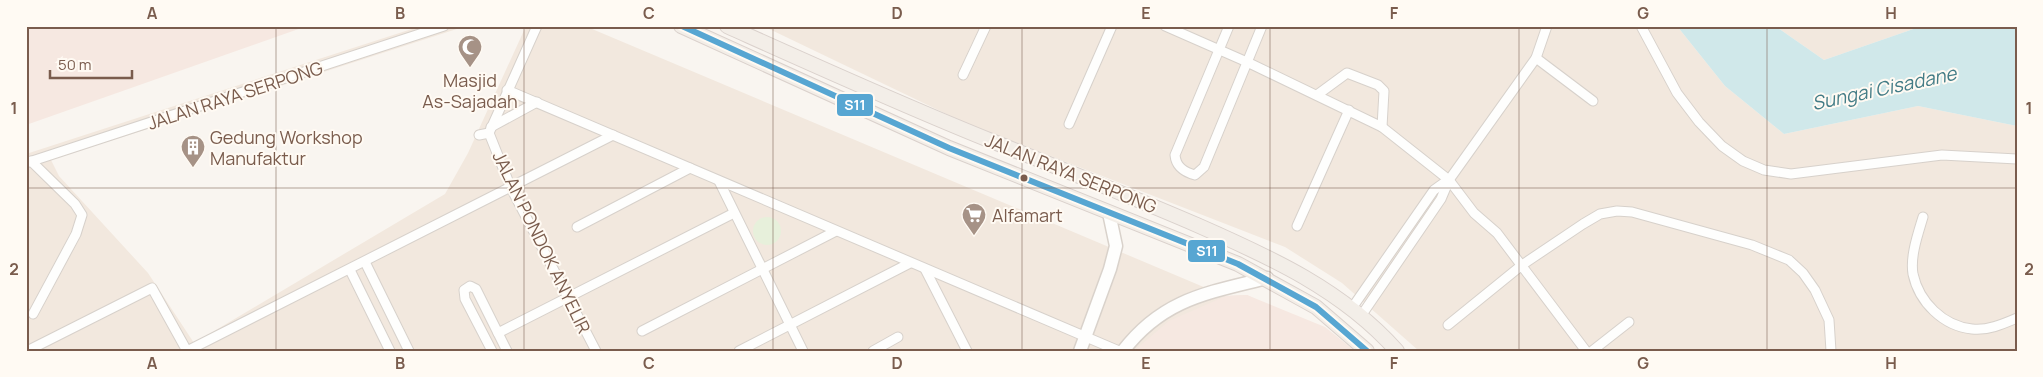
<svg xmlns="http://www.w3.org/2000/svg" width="2043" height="377" font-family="Manrope,sans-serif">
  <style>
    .residential { fill: #f2e8de }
    .commercial { fill: #f6e8e1 }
    .green { fill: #e7f0db }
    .water { fill: #d0e8ea }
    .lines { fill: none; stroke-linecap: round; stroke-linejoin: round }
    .street-casing { stroke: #d7d1cb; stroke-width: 11 }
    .secondary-casing { stroke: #d9d2cb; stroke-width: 15 }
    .primary-casing { stroke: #dad1cc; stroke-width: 16 }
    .street { stroke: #fefefd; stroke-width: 9 }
    .secondary { stroke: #fefefd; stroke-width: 12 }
    .primary { stroke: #f3eee8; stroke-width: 14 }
    .bus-1-casing { stroke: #fffaf3; stroke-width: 10 }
    .bus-1 { stroke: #57a6d2; stroke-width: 6 }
    .grid { fill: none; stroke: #7a5c4d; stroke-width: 1; stroke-opacity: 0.55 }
    .bus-dot { fill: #7a5c4d; stroke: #fffaf3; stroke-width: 2 }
    .labels { text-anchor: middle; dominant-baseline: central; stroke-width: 4; stroke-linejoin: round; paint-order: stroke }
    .poi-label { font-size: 18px; fill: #7a5c4d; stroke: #fffaf3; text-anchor: start }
    .street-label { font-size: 18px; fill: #7a5c4d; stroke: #fffaf3 }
    .water-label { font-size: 19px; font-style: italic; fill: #437c86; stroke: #fffaf3 }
    .line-badge { stroke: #fffaf3; stroke-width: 2 }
    .badge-label { font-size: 14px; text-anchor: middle; font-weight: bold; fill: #fff }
    .neatline { fill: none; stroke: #7a5c4d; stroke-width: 2 }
    .grid-label { font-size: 16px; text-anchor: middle; font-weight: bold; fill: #7a5c4d }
  </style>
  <rect width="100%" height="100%" fill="#f9f5f0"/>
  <g class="residential">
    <path d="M421,26H466L51,160L59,176L148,273L194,343L445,194L468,153L526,26H585L1225,296L1247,295L1355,351H26V154Z"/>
    <path d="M763,26H1677L1725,86L1784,134L1918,106L2017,126V351H1419L1342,283L1285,247L961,121Z"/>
    <path d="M1775,26H1922L1824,60Z"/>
  </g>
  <g class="commercial">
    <path d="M26,26H307L26,125Z"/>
    <path d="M1247,295L1325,327L1355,351H1134L1169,321L1226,296Z"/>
  </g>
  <circle class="green" cx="767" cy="231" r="14"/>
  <path class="water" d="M1677,26H1775L1824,60L1922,26H2017V126L1918,106L1784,134L1725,86Z"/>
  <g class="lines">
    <defs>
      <g id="street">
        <path d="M1165,26L1247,62L1382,127L1449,180L1474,213L1497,233L1586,351"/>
        <path d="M1229,26L1175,155C1176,167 1184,172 1195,175L1204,167L1262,26"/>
        <path d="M1641,26L1677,93L1699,122L1722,146L1743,161L1764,170L1791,174L1942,155L2017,159"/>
        <path d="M1536,58L1593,101"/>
        <path d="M963,75L986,26"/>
        <path d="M507,90L1119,351"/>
        <path d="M1317,95L1347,73L1378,85L1384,91L1382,127"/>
        <path d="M1069,124L1112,26"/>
        <path d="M491,127L537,102"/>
        <path d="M489,133L511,188L596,351"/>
        <path d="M489,133L537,26"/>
        <path d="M479,135L489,133"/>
        <path d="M31,161L75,204L82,215L76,234L33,314"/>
        <path d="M26,163L444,26"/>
        <path d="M719,181L803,351"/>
        <path d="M1923,217C1918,234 1910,256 1913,274C1919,302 1943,326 1972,329C1987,331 2003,324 2017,318"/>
        <path d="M1297,226L1349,110"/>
        <path d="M577,227L690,168"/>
        <path d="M365,262L409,351"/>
        <path d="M925,269L967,351"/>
        <path d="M350,270L390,351"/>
        <path d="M1352,308L1434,190L1448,180"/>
        <path d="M1361,316L1441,199L1449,180L1536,58L1547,26"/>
        <path d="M1448,325L1522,265L1583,224L1600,214L1617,211L1632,212L1752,245L1789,260L1803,273L1815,290L1829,320L1831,351"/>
        <path d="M642,331L836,231"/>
        <path d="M498,333L734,213"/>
        <path d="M27,351L152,288L187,351"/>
        <path d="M187,351L613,135"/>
        <path d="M492,351L465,299L464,290L470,286L476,289L507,351"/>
        <path d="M739,351L910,263"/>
        <path d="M873,351L898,337"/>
        <path d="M1592,351L1629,322"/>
      </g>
      <g id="secondary">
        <path d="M1080,351L1110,269L1116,246L1109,213"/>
        <path d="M1123,351C1163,299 1207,293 1267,278"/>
      </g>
      <g id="primary">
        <path d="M681,26L949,148L1238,264L1316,307L1367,351"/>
        <path d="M727,26C816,66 904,106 994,142C1062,169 1130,196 1197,225C1270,257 1343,290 1397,351"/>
      </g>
    </defs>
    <use href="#street" class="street-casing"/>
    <use href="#secondary" class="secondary-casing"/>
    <use href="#primary" class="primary-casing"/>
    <use href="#street" class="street"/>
    <use href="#secondary" class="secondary"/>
    <use href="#primary" class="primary"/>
    <defs>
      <path id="bus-1" d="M682,26L949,148L1238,264L1316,307L1367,351"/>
    </defs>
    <use href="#bus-1" class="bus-1-casing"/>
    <use href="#bus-1" class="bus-1"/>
  </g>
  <path class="grid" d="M276,26V351M524,26V351M773,26V351M1022,26V351M1270,26V351M1519,26V351M1767,26V351M26,188H2017"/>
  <defs>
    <symbol id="mosque-pin" viewBox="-11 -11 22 30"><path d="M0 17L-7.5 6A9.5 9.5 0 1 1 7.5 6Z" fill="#a69286" stroke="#fffaf3"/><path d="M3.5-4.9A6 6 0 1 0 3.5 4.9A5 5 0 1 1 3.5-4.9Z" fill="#fff"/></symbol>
    <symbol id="building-pin" viewBox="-11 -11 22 30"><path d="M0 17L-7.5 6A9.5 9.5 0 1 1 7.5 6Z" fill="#a69286" stroke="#fffaf3"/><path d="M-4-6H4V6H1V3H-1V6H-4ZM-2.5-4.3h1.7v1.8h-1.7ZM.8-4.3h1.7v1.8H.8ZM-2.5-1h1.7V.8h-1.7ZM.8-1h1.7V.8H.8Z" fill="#fff"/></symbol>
    <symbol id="supermarket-pin" viewBox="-11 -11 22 30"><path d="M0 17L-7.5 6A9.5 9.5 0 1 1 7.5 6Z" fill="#a69286" stroke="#fffaf3"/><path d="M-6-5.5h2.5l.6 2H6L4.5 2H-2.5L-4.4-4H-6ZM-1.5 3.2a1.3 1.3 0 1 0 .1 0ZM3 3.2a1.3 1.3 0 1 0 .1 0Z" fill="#fff"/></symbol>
  </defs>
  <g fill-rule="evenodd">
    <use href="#mosque-pin" x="456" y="33" width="28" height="38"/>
    <use href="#building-pin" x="179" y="133" width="28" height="38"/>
    <use href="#supermarket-pin" x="960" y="201" width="28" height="38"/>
  </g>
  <circle class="bus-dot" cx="1024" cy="178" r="4.5"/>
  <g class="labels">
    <g class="poi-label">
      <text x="470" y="80" text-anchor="middle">Masjid<tspan x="470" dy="21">As-Sajadah</tspan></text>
      <text x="210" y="137">Gedung Workshop<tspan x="210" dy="21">Manufaktur</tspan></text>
      <text x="992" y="215">Alfamart</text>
    </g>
    <g class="street-label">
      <text transform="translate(235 95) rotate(-18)">JALAN RAYA SERPONG</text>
      <text transform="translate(1071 173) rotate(22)">JALAN RAYA SERPONG</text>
      <text transform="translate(542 242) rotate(64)">JALAN PONDOK ANYELIR</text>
    </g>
    <g class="water-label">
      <text transform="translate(1884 88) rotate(-12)">Sungai Cisadane</text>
    </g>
  </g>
  <g class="line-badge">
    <rect x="836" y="93" width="38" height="24" rx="5" fill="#57a6d2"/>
    <rect x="1187" y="239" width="39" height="24" rx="5" fill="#57a6d2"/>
  </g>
  <g class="badge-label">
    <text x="855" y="110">S11</text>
    <text x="1207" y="256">S11</text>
  </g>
  <rect width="2043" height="377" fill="none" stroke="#fffaf3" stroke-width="55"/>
  <path d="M50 70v8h82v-8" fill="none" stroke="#7a5c4d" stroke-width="2.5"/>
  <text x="58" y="70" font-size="15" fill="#7a5c4d" stroke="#fffaf3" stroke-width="4" paint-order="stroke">50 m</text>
  <rect x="28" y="28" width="1988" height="322" class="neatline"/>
  <g class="grid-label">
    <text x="152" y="19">A</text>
    <text x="400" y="19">B</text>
    <text x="649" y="19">C</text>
    <text x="897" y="19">D</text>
    <text x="1146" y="19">E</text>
    <text x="1394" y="19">F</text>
    <text x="1643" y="19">G</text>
    <text x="1891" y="19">H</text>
    <text x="14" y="114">1</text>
    <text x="2029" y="114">1</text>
    <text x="14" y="275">2</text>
    <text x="2029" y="275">2</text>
    <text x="152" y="369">A</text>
    <text x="400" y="369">B</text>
    <text x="649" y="369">C</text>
    <text x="897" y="369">D</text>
    <text x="1146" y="369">E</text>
    <text x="1394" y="369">F</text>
    <text x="1643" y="369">G</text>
    <text x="1891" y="369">H</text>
  </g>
</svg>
